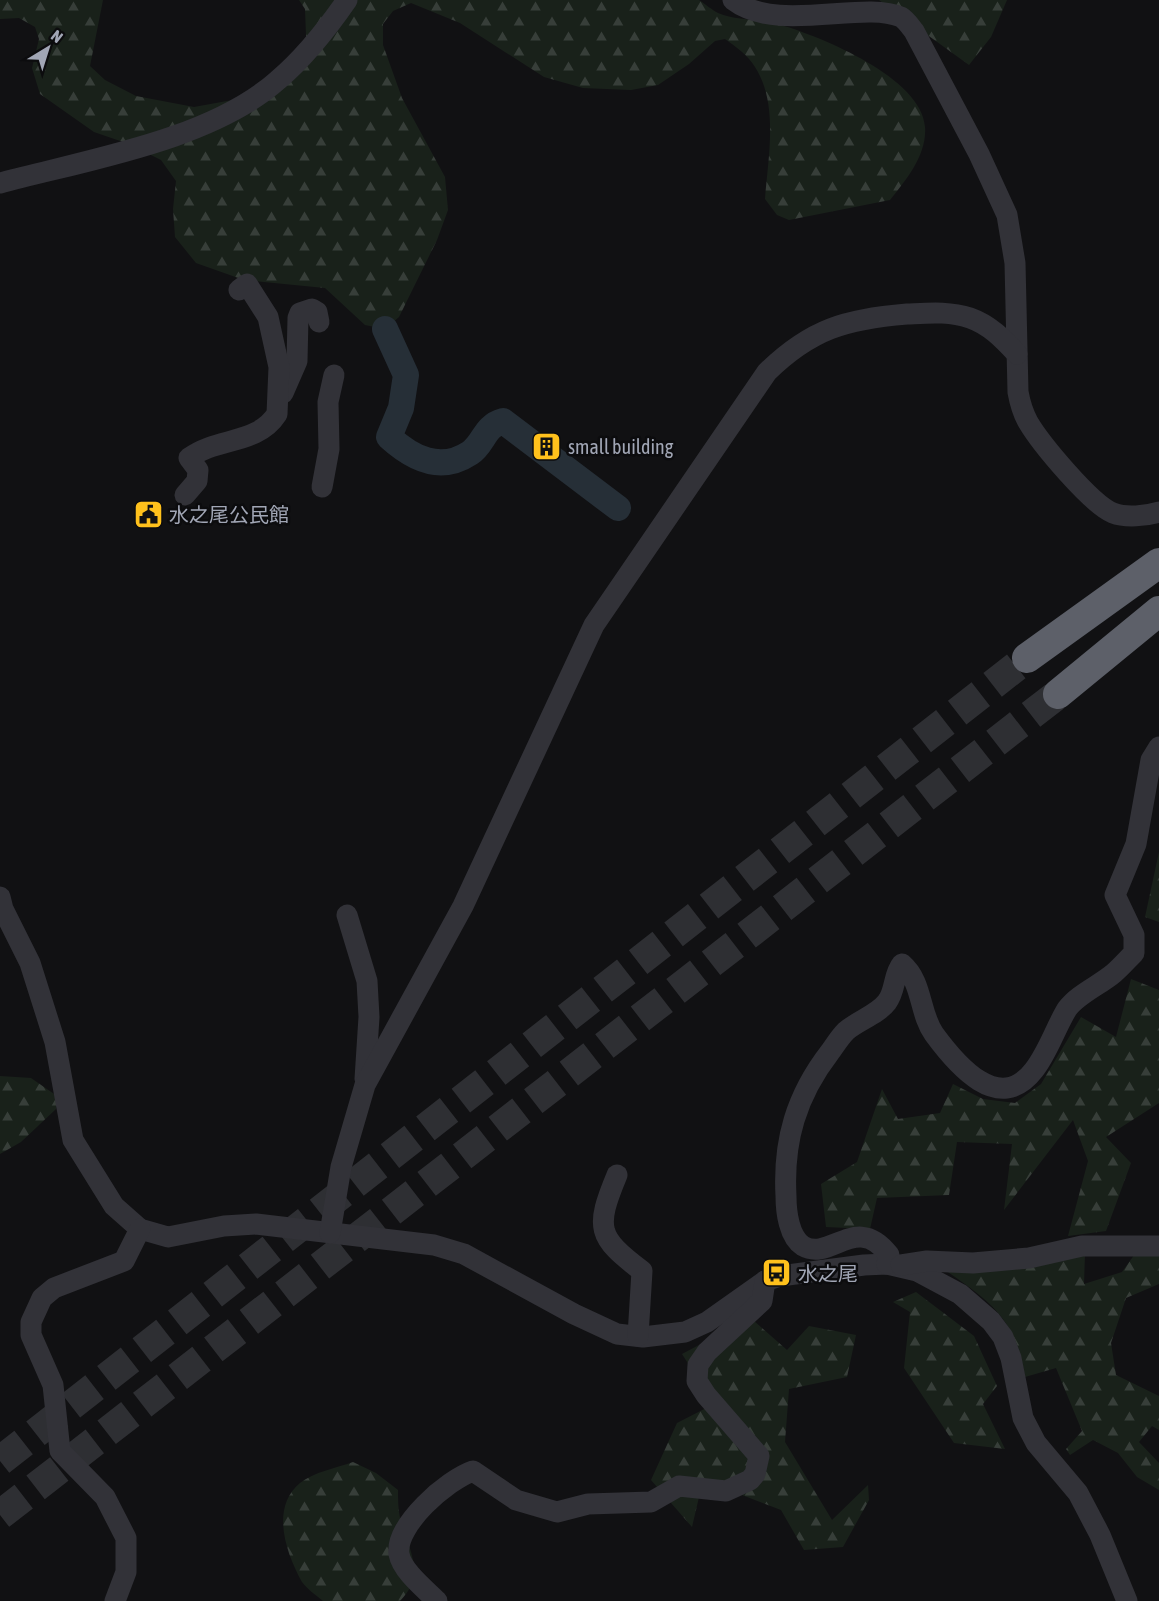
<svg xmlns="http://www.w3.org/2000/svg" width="1159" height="1601" font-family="'Asap Condensed','Noto Sans JP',sans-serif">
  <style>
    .forest { fill: url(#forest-firs) }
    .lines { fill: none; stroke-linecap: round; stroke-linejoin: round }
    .river { stroke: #262f37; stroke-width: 26 }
    .highway-tunnel { stroke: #2e2f33; stroke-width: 30; stroke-dasharray: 30 15; stroke-linecap: butt }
    .minor { stroke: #323238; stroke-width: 21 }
    .highway { stroke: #5d6069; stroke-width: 30 }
    .labels { text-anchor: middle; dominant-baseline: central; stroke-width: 5; stroke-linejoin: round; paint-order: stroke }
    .poi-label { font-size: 20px; fill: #a1a6b5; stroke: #0c0c0e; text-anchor: start }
  </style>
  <defs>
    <pattern id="forest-firs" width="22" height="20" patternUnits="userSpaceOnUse" patternTransform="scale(1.5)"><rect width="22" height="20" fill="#19211a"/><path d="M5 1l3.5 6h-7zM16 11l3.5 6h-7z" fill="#373e39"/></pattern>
  </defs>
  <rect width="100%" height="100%" fill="#111113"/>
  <g class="forest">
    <path d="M0,0H103L90,66L105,80L136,96L194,107L265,94L307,60L305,9L299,0H699C705,4 712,10 718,13C737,21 762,19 781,25C822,37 922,78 925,127C927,155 906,180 890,200L789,220L777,215L765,199C768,158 779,104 755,67C748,55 736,47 725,39L715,41L689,64L658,85L631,90L583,88L544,77L460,23L411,3L393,11L383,24V45L402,98L445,177L448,210L437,240L399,317L385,329L365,325L325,288L244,280L196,263L175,237L173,209L176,181L161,160L129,144L94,132L40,94L32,68L39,39L35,27L19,18L0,19Z"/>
    <path d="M879,0H1007L991,37L969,65Z"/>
    <path d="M1159,852V922L1145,917Z"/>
    <path d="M1131,979L1159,990V1103L1106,1137L1131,1163L1106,1231L1068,1236L1088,1161L1073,1120L1004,1210L1012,1144L957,1142L949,1195L877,1198L870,1229L826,1227L821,1184L857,1162L882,1089L898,1119L940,1113L953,1084L983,1099L1015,1103L1041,1084L1081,1017L1116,1037Z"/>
    <path d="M0,1076L31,1078L57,1096L56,1109L21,1142L0,1154Z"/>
    <path d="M1137,1251L1159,1252V1284L1126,1298L1111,1343L1116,1375L1159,1396V1430L1152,1426L1139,1442L1159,1463V1490L1137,1477L1118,1453L1093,1440L1070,1455L1066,1449L1082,1431L1056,1368L1025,1377C1016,1319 991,1302 945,1270L1085,1253L1084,1284L1122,1272Z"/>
    <path d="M916,1292L974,1336L997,1386L983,1404L1005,1449L954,1443L904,1368L910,1312L893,1302Z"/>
    <path d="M745,1313L787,1350L809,1326L856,1335L847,1377L789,1389L785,1442L832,1520L868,1485L869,1500L843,1547L804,1550L781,1510L703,1480L692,1527L651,1480L677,1423L714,1404L682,1354L714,1337Z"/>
    <path d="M353,1462L376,1473L398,1490C398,1499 398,1509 400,1518C408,1548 427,1575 400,1601H323C316,1595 307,1589 302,1582C286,1553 270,1508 300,1483C314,1472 336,1468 353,1462Z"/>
  </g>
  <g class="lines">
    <path class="river" d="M385,329L406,375L401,408L389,437C412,458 440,473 470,453C484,444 484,426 503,421L618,508"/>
    <g class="highway-tunnel">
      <path d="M0,1461L1027,658"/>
      <path d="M0,1515L1058,694"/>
    </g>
    <g class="minor">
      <path d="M733,0C777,34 863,0 901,17C906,20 910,26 914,31L979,154L1007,215L1015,263L1018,392C1020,403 1023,413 1028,422C1041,444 1091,504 1113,513C1126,518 1146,516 1159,512"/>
      <path d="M0,183C86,160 211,140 278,80C305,57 327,29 347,0"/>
      <path d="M283,393L297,361L298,318L300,313L312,309L317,312L319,322"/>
      <path d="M322,487L329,449L328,402L334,375"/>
      <path d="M185,495L197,481L198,470L189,458C217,437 257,445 277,414L279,367L268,317L247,284L239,290"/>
      <path d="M0,897L3,909L30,963L55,1042L73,1140L114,1206L140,1229L168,1237L224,1226L256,1224L434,1245L464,1254L574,1314L617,1334L643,1337L685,1332L707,1322L765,1281L780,1276L864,1265L887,1264L917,1271L960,1294L991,1321L1003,1337L1011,1358L1023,1418L1036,1443L1078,1493L1100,1535L1127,1601"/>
      <path d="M347,915L367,981L369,1017L365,1079"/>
      <path d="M617,1175C595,1228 597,1237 642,1271L638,1336"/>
      <path d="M330,1233L341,1167L365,1085L463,906L594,625L767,372C811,329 846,319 907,314C929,313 949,311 970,318C990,325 1003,339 1017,354"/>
      <path d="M887,1264L889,1255C856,1212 831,1262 803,1246C789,1237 786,1212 786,1196C783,1141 796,1096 830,1052C835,1045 840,1037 846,1031C859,1020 877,1015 887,1002C896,990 893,975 902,964C923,982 919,1013 934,1034C956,1064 999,1116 1034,1070C1048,1052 1055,1029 1067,1009C1078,994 1100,985 1114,973C1121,967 1127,960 1134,953V935L1115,895L1136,844L1151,760L1159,747"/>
      <path d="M901,1265L927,1261L973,1263L1029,1258L1082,1246H1159"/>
      <path d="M115,1601L126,1572V1538L105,1497L60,1451L53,1385L31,1335V1322L42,1298L54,1288L124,1261L140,1229"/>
      <path d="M437,1601C425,1589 402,1571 399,1554C395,1525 447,1480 473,1471L516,1500L557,1512L588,1504L651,1502L679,1486L726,1491L750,1480L755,1474L759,1456L706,1395L697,1381L698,1365L707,1352L762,1301L765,1281"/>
    </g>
    <g class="highway">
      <path d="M1027,658L1159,563"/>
      <path d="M1058,694L1159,611"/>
    </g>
  </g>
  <defs>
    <symbol id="building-square" viewBox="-11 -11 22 22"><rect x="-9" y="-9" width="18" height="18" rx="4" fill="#ffc11c" stroke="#0c0c0e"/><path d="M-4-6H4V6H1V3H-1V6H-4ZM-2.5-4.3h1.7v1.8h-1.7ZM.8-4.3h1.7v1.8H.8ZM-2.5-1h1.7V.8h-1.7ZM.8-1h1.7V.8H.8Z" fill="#111"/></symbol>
    <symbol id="civic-square" viewBox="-11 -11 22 22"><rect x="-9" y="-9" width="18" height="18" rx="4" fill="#ffc11c" stroke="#0c0c0e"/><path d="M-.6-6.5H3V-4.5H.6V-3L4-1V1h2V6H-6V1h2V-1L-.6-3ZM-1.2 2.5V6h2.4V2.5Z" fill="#111"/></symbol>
    <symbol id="bus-square" viewBox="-11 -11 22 22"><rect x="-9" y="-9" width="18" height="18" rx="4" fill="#ffc11c" stroke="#0c0c0e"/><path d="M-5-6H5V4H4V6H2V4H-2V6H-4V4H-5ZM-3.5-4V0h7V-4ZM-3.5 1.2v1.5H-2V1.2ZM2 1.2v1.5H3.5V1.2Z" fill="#111"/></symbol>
  </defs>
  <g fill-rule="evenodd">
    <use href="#building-square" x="530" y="430" width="33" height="33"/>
    <use href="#civic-square" x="132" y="498" width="33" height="33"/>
    <use href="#bus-square" x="760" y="1256" width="33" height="33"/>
  </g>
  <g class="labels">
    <g class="poi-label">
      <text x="568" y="446">small building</text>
      <text x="169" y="514">水之尾公民館</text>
      <text x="798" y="1273">水之尾</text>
    </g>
  </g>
  <g transform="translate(48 48) rotate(38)" stroke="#0c0c0e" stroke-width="4.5" paint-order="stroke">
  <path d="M0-4.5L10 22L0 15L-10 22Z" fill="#a1a6b5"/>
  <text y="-9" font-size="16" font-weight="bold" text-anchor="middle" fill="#a1a6b5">N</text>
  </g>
</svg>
